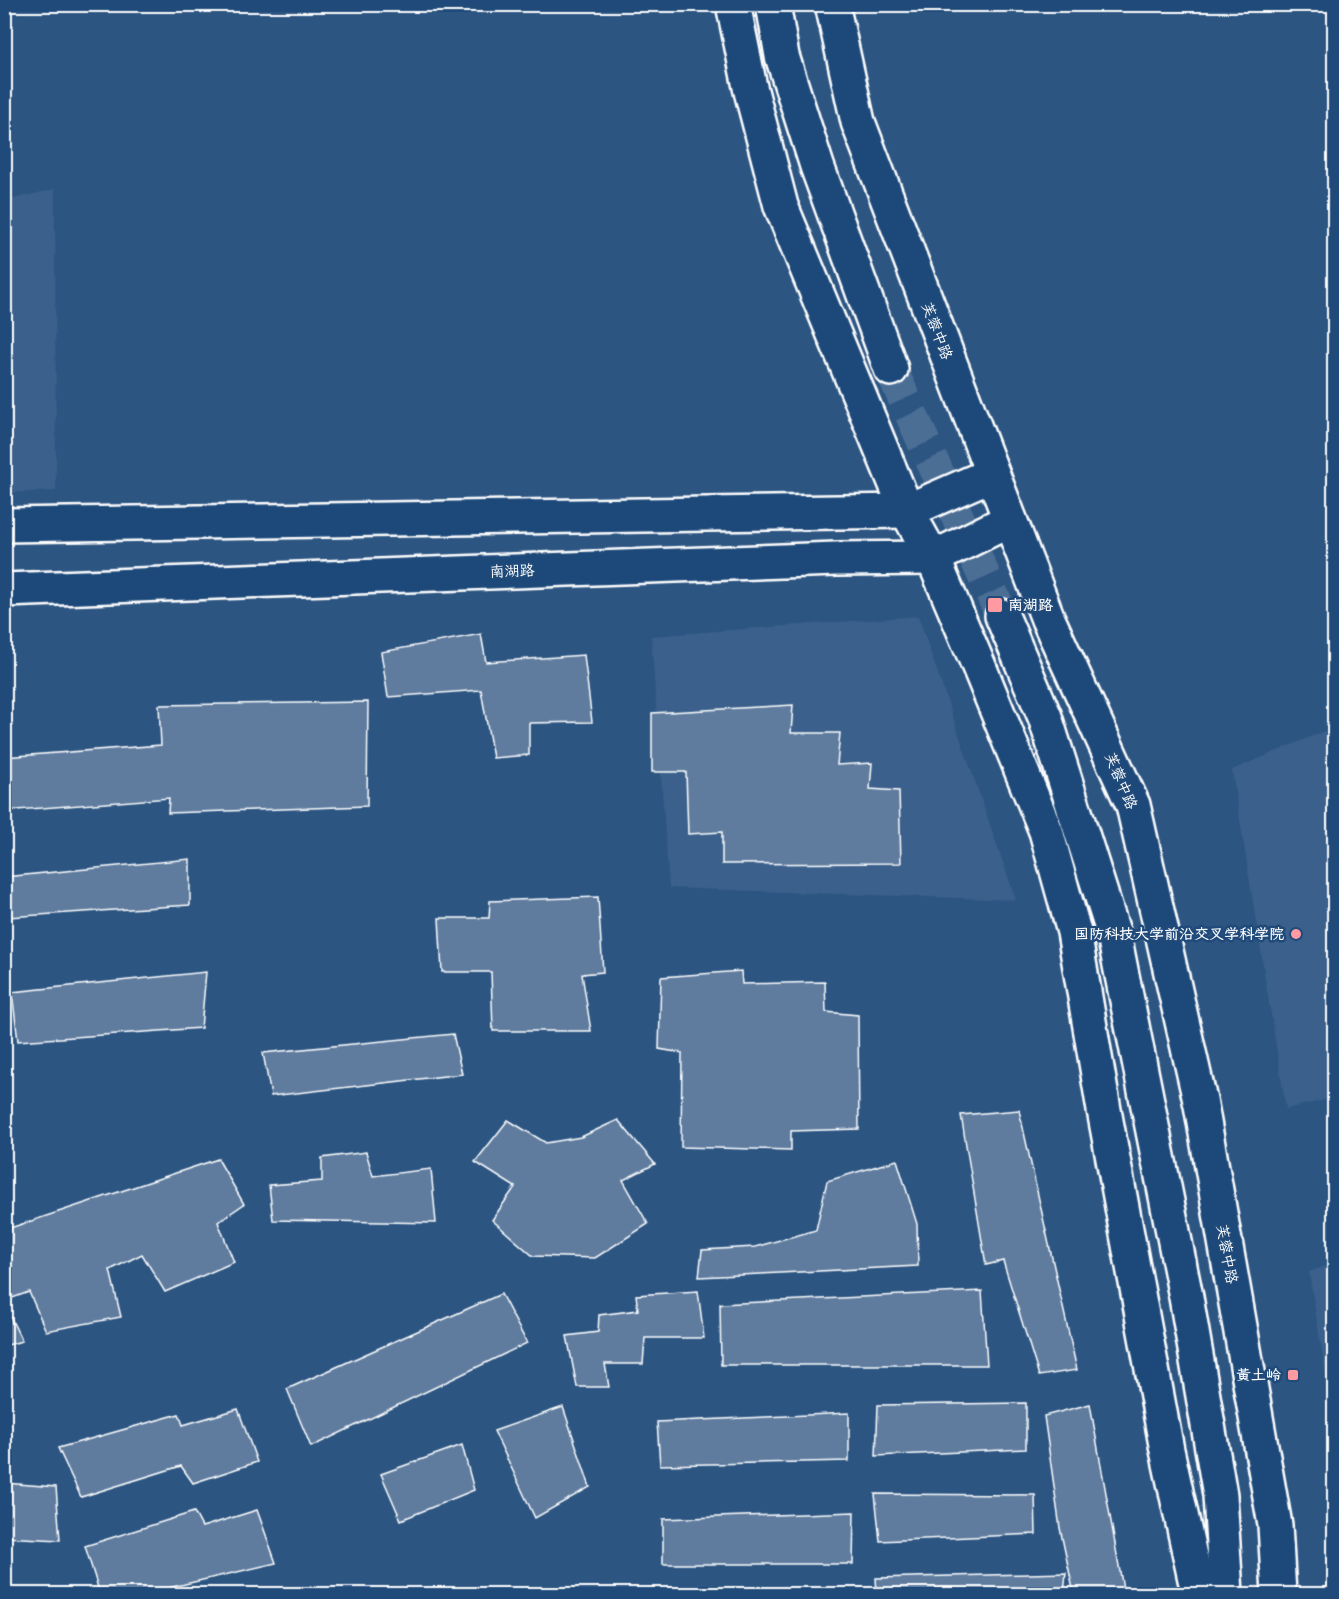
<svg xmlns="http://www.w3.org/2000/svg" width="1339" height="1599" font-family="'Shantell Sans','LXGW WenKai TC',sans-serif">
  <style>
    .built { fill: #3b618b }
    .building { fill: #5e7c9f; stroke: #fff; stroke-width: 1.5 }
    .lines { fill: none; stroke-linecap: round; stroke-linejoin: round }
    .major-tunnel { stroke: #4c6e95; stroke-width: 33; stroke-dasharray: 33 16; stroke-linecap: butt }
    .major-casing { stroke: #fff; stroke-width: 38 }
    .major { stroke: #1f4a7a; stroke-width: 33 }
    .poi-dot { fill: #ff9aa2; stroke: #1f4a7a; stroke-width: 2 }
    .labels { text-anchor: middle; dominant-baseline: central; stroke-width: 5; stroke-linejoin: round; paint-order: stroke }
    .street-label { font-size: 15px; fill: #fff; stroke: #1f4a7a }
    .poi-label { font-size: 15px; font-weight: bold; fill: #fff; stroke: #1f4a7a; text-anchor: end }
  </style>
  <rect width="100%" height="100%" fill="#2c5582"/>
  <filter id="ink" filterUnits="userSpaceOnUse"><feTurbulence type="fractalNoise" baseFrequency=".0167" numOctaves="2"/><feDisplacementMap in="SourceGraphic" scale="12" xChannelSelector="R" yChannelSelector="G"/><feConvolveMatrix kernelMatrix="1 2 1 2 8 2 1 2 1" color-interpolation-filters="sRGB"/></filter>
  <g filter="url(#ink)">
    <g class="built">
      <path d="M55,189L56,491L5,493V201Z"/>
      <path d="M918,616L1016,900L669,888L651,636Z"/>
      <path d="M1334,727V1098L1286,1109L1232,770Z"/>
      <path d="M1334,1263V1426L1309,1272Z"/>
    </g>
    <g class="building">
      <path d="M481,634L486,662L584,655L592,722L529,723V755L493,758L481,690L388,697L381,652Z"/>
      <path d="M368,702L367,806L168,813L169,798L4,811V757L161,745L159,705Z"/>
      <path d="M793,705L791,733H840L837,765L872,763L870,789L899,791L901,863L722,864V832L688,834L686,772H652V713Z"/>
      <path d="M190,859V905L8,917L4,877Z"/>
      <path d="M598,897L603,972L582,974L591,1031H493L491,972H442L439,918H489L490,901Z"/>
      <path d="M741,971L742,984L825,982L826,1012L858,1015L859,1129L791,1131V1150L681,1147L682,1053L659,1049L661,977Z"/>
      <path d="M206,972L201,1028L18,1041L12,992Z"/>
      <path d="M453,1034L462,1074L271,1096L263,1053Z"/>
      <path d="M1019,1110L1077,1370L1039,1376L1003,1261L986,1265L961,1115Z"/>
      <path d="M508,1120L546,1143L581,1137L618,1120L655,1164L623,1180L648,1224L595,1258L533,1256L492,1220L515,1187L475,1162Z"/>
      <path d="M366,1152L373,1176L431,1169L436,1223L273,1220L269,1185L322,1181V1158Z"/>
      <path d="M218,1159L244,1204L218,1222L234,1262L165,1292L142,1254L110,1270L121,1317L46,1331L29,1292L4,1301V1230Z"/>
      <path d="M897,1160L917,1224L918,1266L699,1277L702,1250L755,1247L816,1230L827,1181Z"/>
      <path d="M698,1291L704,1338H645L643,1364H605L609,1387H577L567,1336L598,1332L599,1315L638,1310L636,1295Z"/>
      <path d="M982,1291L987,1365H721L720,1304Z"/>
      <path d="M501,1294L527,1343L311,1447L287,1389Z"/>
      <path d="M4,1304L22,1341L4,1346Z"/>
      <path d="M1026,1403V1449L876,1456L878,1405Z"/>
      <path d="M1090,1404L1124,1594H1074L1060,1528L1044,1416Z"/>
      <path d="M563,1407L590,1487L535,1518L494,1431Z"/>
      <path d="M238,1409L257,1462L193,1483L181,1466L81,1497L58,1448L179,1414L183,1425Z"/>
      <path d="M849,1413V1461L660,1465L657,1422Z"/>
      <path d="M462,1445L474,1490L401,1520L381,1474Z"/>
      <path d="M4,1483L56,1487L60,1540L4,1537Z"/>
      <path d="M875,1494L1035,1495L1036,1534L880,1541Z"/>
      <path d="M257,1510L276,1563L142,1594H100L85,1546L194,1512L202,1527Z"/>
      <path d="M854,1512L853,1564H663V1519Z"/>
      <path d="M1066,1573L1064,1594H877L876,1578Z"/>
    </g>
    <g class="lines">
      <path class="major-tunnel" d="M891,369L1002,616"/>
      <defs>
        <g id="major">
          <path d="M733,4L750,87L781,206L907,511L933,558L980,669L1046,831L1074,932L1104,1110L1167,1450L1195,1579L1202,1594"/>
          <path d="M773,4L782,56L817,166L891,369"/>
          <path d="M832,4L858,122L1048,619L1133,805L1201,1105L1275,1525L1279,1594"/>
          <path d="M4,525L907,511L992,474"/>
          <path d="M4,590L836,559L933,558L1010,520"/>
          <path d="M1002,616L1045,717L1114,935L1186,1297L1220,1495L1226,1594"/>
        </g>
      </defs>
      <use href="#major" class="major-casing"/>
      <use href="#major" class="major"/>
    </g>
  </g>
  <g class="poi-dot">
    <rect x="987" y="597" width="16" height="16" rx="3"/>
    <circle cx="1296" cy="934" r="6"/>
    <rect x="1287" y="1369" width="12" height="12" rx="3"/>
  </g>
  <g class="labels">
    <g class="street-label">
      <text transform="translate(937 331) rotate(69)">芙蓉中路</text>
      <text transform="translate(512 571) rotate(-2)">南湖路</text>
      <text transform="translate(1121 781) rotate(67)">芙蓉中路</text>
      <text transform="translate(1227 1254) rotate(80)">芙蓉中路</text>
    </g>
    <g class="poi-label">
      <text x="1008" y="605" text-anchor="start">南湖路</text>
      <text x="1284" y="934">国防科技大学前沿交叉学科学院</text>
      <text x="1281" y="1375">黄土岭</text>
    </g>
  </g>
  <rect width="1339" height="1599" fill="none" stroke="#1f4a7a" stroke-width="24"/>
  <rect x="12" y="12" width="1315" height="1575" fill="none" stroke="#fff" stroke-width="2" filter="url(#ink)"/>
</svg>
